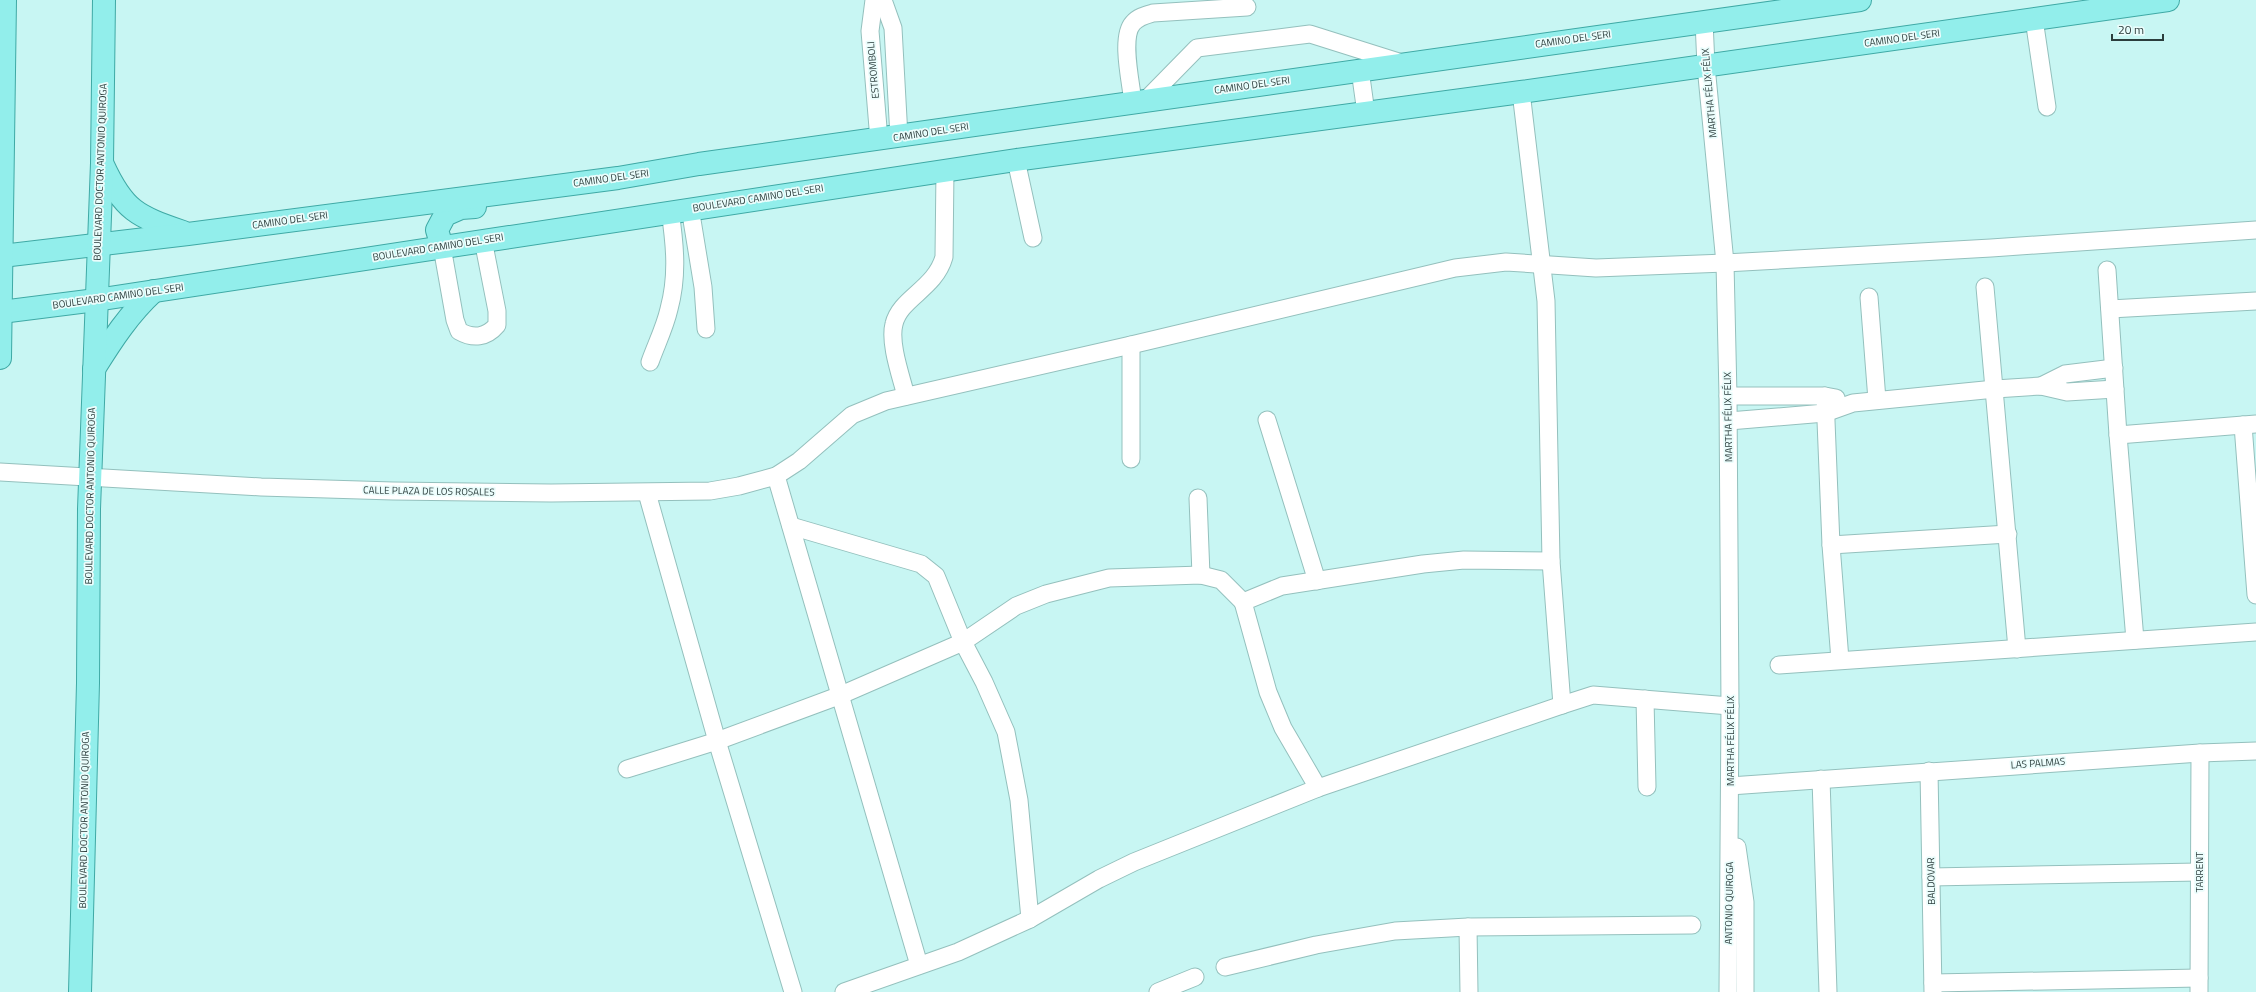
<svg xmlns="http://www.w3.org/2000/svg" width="2256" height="992" font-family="'Titillium Web',sans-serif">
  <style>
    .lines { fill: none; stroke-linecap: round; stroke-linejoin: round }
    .minor-casing { stroke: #94c0bd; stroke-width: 19 }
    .major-casing { stroke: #3fa9a5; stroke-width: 24 }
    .minor { stroke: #fff; stroke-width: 17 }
    .major { stroke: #92eeeb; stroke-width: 22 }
    .labels { text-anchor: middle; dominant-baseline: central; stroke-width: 3.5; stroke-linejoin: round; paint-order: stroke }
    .street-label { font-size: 10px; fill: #2b3d3c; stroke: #ebfdfc }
  </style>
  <rect width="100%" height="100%" fill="#c8f6f3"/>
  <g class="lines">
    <defs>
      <g id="minor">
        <path d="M874,0L870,31L879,140"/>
        <path d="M883,0L893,28L899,137"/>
        <path d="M2034,19L2047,107"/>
        <path d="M1704,21L1706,66L1725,263L1728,396L1730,706L1728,992"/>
        <path d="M1360,70L1366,113"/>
        <path d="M1521,92L1546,301L1551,561L1562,705"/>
        <path d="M1146,100L1197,48L1310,34L1402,63"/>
        <path d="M1133,102C1131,83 1120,37 1133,23C1138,17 1146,15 1153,13L1247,7"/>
        <path d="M1016,160L1033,238"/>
        <path d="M690,208L703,287L706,329"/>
        <path d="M442,247L455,320L459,331C473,339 486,338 497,325V311L483,240"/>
        <path d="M2107,270L2118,435L2135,640"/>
        <path d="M1985,287L2017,649"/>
        <path d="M1869,297L1877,400"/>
        <path d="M2110,309L2256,301"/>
        <path d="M650,362C656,345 665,327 669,309C678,276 675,245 670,211"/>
        <path d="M2041,386L2065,374L2114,368"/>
        <path d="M906,396C901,376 889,343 894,324C900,298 935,289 944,257L945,170"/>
        <path d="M1728,396H1825L1836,398"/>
        <path d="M1825,396L1831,545L1840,660"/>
        <path d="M1267,420L1317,581"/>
        <path d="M1729,421L1825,413L1853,403L1995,389L2041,386L2067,392L2115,389"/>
        <path d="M2243,425L2256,595"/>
        <path d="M2118,435L2256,424"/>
        <path d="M1131,459V345"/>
        <path d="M0,472L261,487L393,491L551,493L710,491L739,486L776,476L799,461L852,415L886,401L1131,345L1455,268L1506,262L1596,268L1725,263L1991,248L2256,230"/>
        <path d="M776,476L919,965"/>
        <path d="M647,493L717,741L793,992"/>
        <path d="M1198,498L1201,575"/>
        <path d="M1831,545L2008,534"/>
        <path d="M1779,665L2256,632"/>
        <path d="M1645,699L1647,787"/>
        <path d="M627,769L717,741L841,695L963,642L936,576L921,564L791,526"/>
        <path d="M1929,771L1933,992"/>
        <path d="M1821,779L1828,992"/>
        <path d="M1730,786L2200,753L2256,751"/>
        <path d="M1318,788L1283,728L1268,692L1243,602L1282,586L1423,564L1464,560L1551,561"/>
        <path d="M1737,847L1745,902V992"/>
        <path d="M1931,877L2199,872"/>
        <path d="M1030,919L1019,800L1006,732L984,682L963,642L1016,606L1046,594L1109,578L1201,575L1221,580L1243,602"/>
        <path d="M1468,927L1469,992"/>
        <path d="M1225,967L1316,945L1395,931L1468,927L1692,925"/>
        <path d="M1933,983L2199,978"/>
        <path d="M844,992L958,952L1030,919L1099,879L1134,862L1318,788L1562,705L1593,695L1730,706"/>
        <path d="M1158,992L1195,977"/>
        <path d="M2199,992L2200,753"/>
      </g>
      <g id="major">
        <path d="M103,165C124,211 137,216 183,232"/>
        <path d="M442,247L437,230L445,215L461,208L475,207"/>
        <path d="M2,256L188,234L618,178L699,164L1860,0"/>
        <path d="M1,312L96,300L1016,160L1521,92L2168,0"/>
        <path d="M0,358L5,0"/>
        <path d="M94,369C112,340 129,314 154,291"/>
        <path d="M80,992L88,683L89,509L102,163L104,0"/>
      </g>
    </defs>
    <use href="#minor" class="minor-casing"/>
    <use href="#major" class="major-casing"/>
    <use href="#minor" class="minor"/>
    <use href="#major" class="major"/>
  </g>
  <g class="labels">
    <g class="street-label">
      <text transform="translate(1902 38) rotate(-8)">CAMINO DEL SERI</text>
      <text transform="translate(1573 39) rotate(-8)">CAMINO DEL SERI</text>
      <text transform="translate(873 70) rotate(-95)">ESTROMBOLI</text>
      <text transform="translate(1252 85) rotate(-8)">CAMINO DEL SERI</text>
      <text transform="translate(1709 93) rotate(-95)">MARTHA FÉLIX FÉLIX</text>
      <text transform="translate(931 132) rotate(-9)">CAMINO DEL SERI</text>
      <text transform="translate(100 172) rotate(-88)">BOULEVARD DOCTOR ANTONIO QUIROGA</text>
      <text transform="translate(611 178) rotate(-8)">CAMINO DEL SERI</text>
      <text transform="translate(758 198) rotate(-9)">BOULEVARD CAMINO DEL SERI</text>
      <text transform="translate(290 220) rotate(-8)">CAMINO DEL SERI</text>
      <text transform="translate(438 247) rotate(-9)">BOULEVARD CAMINO DEL SERI</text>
      <text transform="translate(118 296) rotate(-8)">BOULEVARD CAMINO DEL SERI</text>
      <text transform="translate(1728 417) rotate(-91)">MARTHA FÉLIX FÉLIX</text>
      <text transform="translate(429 491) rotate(1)">CALLE PLAZA DE LOS ROSALES</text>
      <text transform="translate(90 496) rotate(-89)">BOULEVARD DOCTOR ANTONIO QUIROGA</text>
      <text transform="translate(1730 741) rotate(-90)">MARTHA FÉLIX FÉLIX</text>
      <text transform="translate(2038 763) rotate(-4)">LAS PALMAS</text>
      <text transform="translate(84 820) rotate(-89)">BOULEVARD DOCTOR ANTONIO QUIROGA</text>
      <text transform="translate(2199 872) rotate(-90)">TARRENT</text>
      <text transform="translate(1931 881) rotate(-91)">BALDOVAR</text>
      <text transform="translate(1729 903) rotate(-89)">ANTONIO QUIROGA</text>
    </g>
  </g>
  <path d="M2112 34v6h51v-6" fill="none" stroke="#2b3d3c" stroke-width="2"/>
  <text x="2118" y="34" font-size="12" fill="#2b3d3c" stroke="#ebfdfc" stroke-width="3" paint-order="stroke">20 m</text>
</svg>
